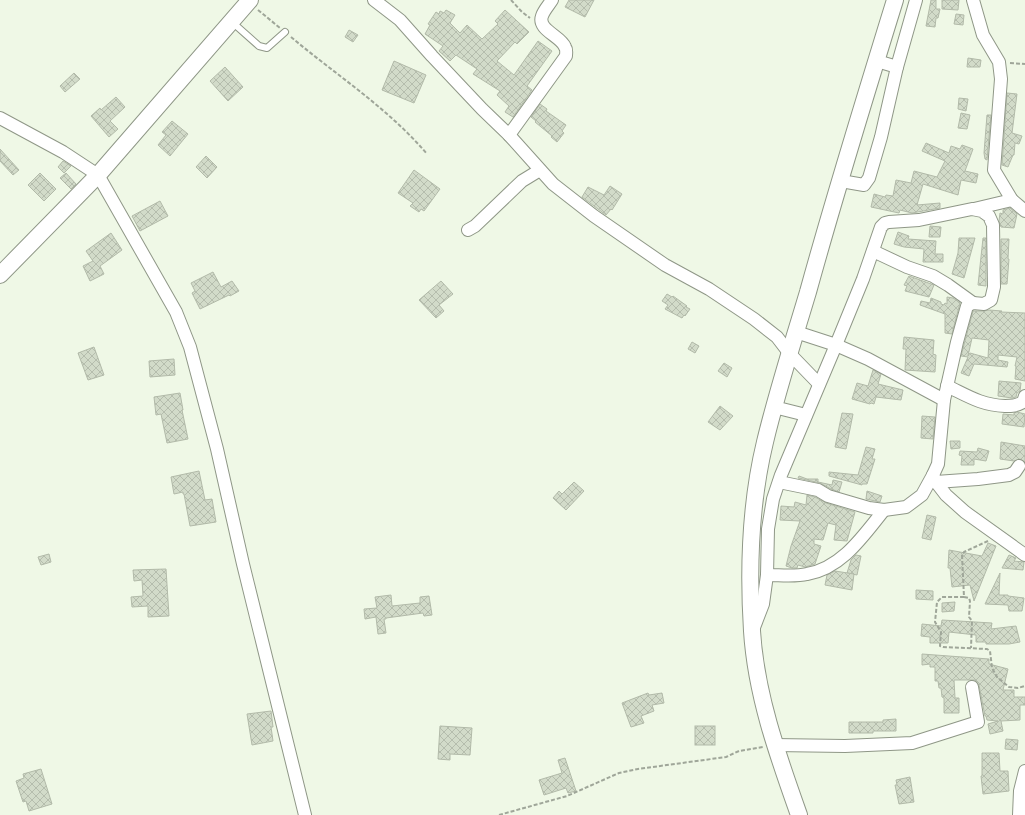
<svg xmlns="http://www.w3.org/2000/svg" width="1025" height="815" font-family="'Source Sans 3',sans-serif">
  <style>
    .building { fill: url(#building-cross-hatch); stroke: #b2baa9; fill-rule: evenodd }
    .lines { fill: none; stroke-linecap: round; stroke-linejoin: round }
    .lane-casing { stroke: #8f9787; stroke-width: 8 }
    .street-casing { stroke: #8f9787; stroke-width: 14 }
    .secondary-casing { stroke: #8f9787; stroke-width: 18 }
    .path { stroke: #9fa699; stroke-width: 2; stroke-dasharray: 4 2; stroke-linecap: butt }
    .lane { stroke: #fff; stroke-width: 6 }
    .street { stroke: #fff; stroke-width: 12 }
    .secondary { stroke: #fff; stroke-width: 16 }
  </style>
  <defs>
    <pattern id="building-cross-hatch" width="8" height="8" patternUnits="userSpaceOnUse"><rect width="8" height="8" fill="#d2dbc9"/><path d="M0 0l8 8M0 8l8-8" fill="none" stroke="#b5bdad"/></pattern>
  </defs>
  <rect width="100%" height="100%" fill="#eff8e6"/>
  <g class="building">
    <path d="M569,0H594L585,17L565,7Z"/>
    <path d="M931,0H936V9H940L938,18H936L935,27L926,26Z"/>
    <path d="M942,0H959L958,10L942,9Z"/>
    <path d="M446,10L455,15L450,23L460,33L467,25L482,39L498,24L495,21L505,10L529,32L517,44L515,42L497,61L514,75L538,41L552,51L527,86L532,90L513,117L505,112L509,106L497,95L500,91L473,74L477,69L456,55L450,61L439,51L443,46L425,34L430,25L428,24L436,12L439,14L440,11L444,13Z"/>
    <path d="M956,14L964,15L963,25L954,24Z"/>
    <path d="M349,30L358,35L353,42L345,37Z"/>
    <path d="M968,58L981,60L980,67H967Z"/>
    <path d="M394,61L426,75L414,103L382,90Z"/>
    <path d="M225,67L243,87L228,101L210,81Z"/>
    <path d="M74,73L80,79L65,92L60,86Z"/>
    <path d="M1007,93L1017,94L1012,133L1022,136L1019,144L1015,143L1014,155H1013L1008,167L1002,165Z"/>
    <path d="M116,97L125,107L110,121L118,129L109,137L91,116L100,108L101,110Z"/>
    <path d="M959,98L968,99L966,111L958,109Z"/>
    <path d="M540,104L547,109L546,111L566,125L562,131L564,133L557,142L551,137L552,136L535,122L536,121L531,117Z"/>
    <path d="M961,113L970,115L967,129L958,128Z"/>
    <path d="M987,115H991L987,160L985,159L984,153Z"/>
    <path d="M172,121L188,134L170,156L158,145L166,135L162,132Z"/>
    <path d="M926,143L949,153L951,146L960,149L962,145L973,149L965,171L978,174L976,183L961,180L958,195L923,184L917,205L940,203V208L912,213L900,210L899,213L871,207L874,194L885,197L886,195L893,196L896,180L911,183L914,171L937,177L945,161L922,151Z"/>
    <path d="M0,149L19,170L13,175L0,161Z"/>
    <path d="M206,156L217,167L207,178L196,167Z"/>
    <path d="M63,161L71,166L64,173L58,167Z"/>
    <path d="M414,170L440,189L424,211L421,209L419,212L410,206L413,203L398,193Z"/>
    <path d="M40,173L56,189L44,201L28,185Z"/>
    <path d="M66,173L76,184L71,189L60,178Z"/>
    <path d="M610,186L622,194L612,210L611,209L606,215L582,197L588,187L604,195Z"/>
    <path d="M160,201L168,216L140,231L132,216Z"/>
    <path d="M1010,208L1017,214L1014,228L1001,227L999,221L1000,213L1003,214V210Z"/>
    <path d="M930,226L941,227L940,237H929Z"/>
    <path d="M898,232L909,236L908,239L936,241L935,254H943V262H923L924,249L904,247L894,244Z"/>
    <path d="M111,233L122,250L100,266L104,274L90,281L83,266L93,261L86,251Z"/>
    <path d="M959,238H975L964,278L952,274L958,253Z"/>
    <path d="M983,238H986V286L978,285Z"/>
    <path d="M1001,239H1009L1008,259H1009L1007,284H1001Z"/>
    <path d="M213,272L221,287L232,281L239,291L230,296L229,295L200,309L192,293L195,291L191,283Z"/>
    <path d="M909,276L934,285L929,297L905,291L907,286L904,285Z"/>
    <path d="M441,281L453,294L439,305L444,311L436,318L419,300Z"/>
    <path d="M667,294L672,297L673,296L687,306L686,307L690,309L685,316L684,315L682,318L665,309L668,305L662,301Z"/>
    <path d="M947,297L953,298L960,303L952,334L945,333V314L920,305L921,301L930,303L931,298L941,302V304L944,305L945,303L947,304Z"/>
    <path d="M989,310L1002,311L1001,312L1025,313V381L1015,379L1016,366H1015L1017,357L998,355V360L1008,362L1007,367L974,364L969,376L961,373L968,357L961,356L973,311H984ZM972,338L989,340L988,358L970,353L968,356Z"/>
    <path d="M904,337L934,340L933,354L936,355L935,372L905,370L906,349H903Z"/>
    <path d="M692,342L699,346L695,353L688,349Z"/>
    <path d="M94,347L104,375L88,380L78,353Z"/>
    <path d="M174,359L175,375L150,377L149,361Z"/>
    <path d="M724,363L732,368L727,377L718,371Z"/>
    <path d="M873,370L881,374L878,384L903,390L901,400L876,397L874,404L871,403L870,404L852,399L857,383L868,386Z"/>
    <path d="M999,381L1021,383L1020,391L1017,393L1016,397L1012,398L998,396Z"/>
    <path d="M180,393L183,410H182L188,439L167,443L161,414L156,415L154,397Z"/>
    <path d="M720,406L733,416L720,430L708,422Z"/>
    <path d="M1017,412L1025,414L1024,427L1002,424L1003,414L1014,415V413Z"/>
    <path d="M842,413L853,414L846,449L835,447Z"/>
    <path d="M922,416L935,417L933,439L921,438Z"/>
    <path d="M950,441H960V448L951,449Z"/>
    <path d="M1001,442L1025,446V462L1020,459L1014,461L1000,459Z"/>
    <path d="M866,447L875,449L872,459H875L867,484H862V485L829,476V472L858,475Z"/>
    <path d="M978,448L989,451L986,461L974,459V465H961L962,456L959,455L960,451L977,452Z"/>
    <path d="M199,471L205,500L212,499L216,522L190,526L184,494H183V492L174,494L171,477Z"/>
    <path d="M799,476L807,479H818V482L832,485L833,480L842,482L839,492L831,489L820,483L798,478Z"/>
    <path d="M574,482L584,491L566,510L553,498L559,491L562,494Z"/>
    <path d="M867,491L882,496L880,502L866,499Z"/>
    <path d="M807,495L815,497L826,503L855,512L847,541L834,540L836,525L828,523L823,540L814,539V544L821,546L815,564L805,567L798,565L797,568H792L786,566L791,546L800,521L780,520L781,506L794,507L795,502L806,505Z"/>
    <path d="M927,515L936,517L931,540L922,538Z"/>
    <path d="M988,543L996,546L974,601L970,585L952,587L950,568H948L949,550L982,556Z"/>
    <path d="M49,554L51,562L41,565L38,557Z"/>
    <path d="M856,555L861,556L857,575L847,573L851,560Z"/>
    <path d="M1009,555L1016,558L1014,561L1024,562L1023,570L1002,568Z"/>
    <path d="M166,569L169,616L148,617V606L132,607L131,597L143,596L142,580L134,581L133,570Z"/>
    <path d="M835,571L854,574L852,590L825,585L827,575Z"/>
    <path d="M1000,573L999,595H1008V596L1024,598L1022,611H1009L1008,605L985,604Z"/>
    <path d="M916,590L933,591V600L916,599Z"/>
    <path d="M391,595L392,606L420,603V597L429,596L432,615L424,616L423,613L386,618V619H384L386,633L378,634L376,617L365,619L364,609L377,608L375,597Z"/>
    <path d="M955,602L954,611L942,612V603Z"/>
    <path d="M942,620L992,623L991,629L1016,626L1020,642L1009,644H986V642H976V635L949,632L948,643H930V637L921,636L922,624L941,626Z"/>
    <path d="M922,654L989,659V664L1008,669L1003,690H1014V697H1025V705H1020V720L1001,721L1003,731L990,734L988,724L998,721L987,720L986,716H985L979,685L975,680H954L955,698H959V713H944V698L942,697L941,688H939L938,681H935V667H930V664L922,665Z"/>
    <path d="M648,693L649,695L662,693L664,703L652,705L654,711L641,716L644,723L631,727L622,703Z"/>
    <path d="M271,711L273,727H271L273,741L252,745L247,714Z"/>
    <path d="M896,719V731H873V733H849V722H883V720Z"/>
    <path d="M440,726L472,728L470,755L450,754V760L438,759Z"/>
    <rect x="695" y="726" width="20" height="19"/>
    <path d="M1006,739L1018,740L1017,750L1005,749Z"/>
    <path d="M982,753H999L1000,771H1008L1009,791L983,794L981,776H982Z"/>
    <path d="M565,758L576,791L568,793L566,788L544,795L539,780L562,773L558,760Z"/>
    <path d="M41,769L52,804L29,811L26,801L23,802L16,781L24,778L23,774Z"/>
    <path d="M910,777L914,802L899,804L895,785H897L896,780Z"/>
  </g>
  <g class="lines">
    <defs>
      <path id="lane" d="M232,22L259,46L267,48L285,32"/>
      <g id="street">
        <path d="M374,0L400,20L432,56L482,109L509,135L553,184L594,216L665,265L709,289L754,319L777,337L790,354L819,384"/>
        <path d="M973,0L983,35L999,62L1001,79L994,170L1012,200L1025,211"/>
        <path d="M897,67L916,0"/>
        <path d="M0,118L63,152L98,175L176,312L190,347L217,449L243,564L305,815"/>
        <path d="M509,135L566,56C566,53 567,50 565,47C561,36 537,30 542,16C544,10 549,5 552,0"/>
        <path d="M841,181L864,185L869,178L881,137L897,67L877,61"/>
        <path d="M974,209L1012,200"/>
        <path d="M468,230L475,226L522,181L540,170"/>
        <path d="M873,251L907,267L933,276L948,285L973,303"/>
        <path d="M796,332L836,345L868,359L944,400"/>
        <path d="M947,386C968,396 981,405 1005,406C1012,406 1016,406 1023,402L1025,396"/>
        <path d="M774,407L806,415"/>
        <path d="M779,482L818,490L828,496L869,508L884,510L906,507L922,495L933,475"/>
        <path d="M936,482L978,479L1009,475L1015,472L1019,466"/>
        <path d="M767,575C780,575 795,577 807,574C842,568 863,536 884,510"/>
        <path d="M753,630L763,604L767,575L768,529L773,499L781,475L836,345L863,279L881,227L885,223L889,222L919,220L972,209L982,211L989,216L993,225L994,287L991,300L984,304L973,303L967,306L957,342L944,400L939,453L938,464L933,475L936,482L946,495L965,512L1025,555"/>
        <path d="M774,745L845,746L912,743L978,722L972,687"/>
        <path d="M1019,815L1020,791L1025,771"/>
      </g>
      <g id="secondary">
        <path d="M0,275L98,175L250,0"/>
        <path d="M799,815C778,756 756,695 752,631C748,568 750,504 765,442C777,392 793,342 808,292C835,194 865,97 895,0"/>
      </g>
    </defs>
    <use href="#lane" class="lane-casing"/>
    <use href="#street" class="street-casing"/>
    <use href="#secondary" class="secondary-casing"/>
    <g class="path">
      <path d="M511,0L522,12L530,18"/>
      <path d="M258,10L280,28"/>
      <path d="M291,37C336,75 388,108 427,154"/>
      <path d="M1010,63L1025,64"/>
      <path d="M988,541L964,552L962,555L964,597H942L937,602L935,622L941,632L940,646L943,647L987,649L990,651L992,668L997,677L1009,687L1018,688L1025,686"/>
      <path d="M964,597L969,598L970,601L969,617L972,621L971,648"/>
      <path d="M499,815L567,796L619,773L638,769L726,757L739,751L763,747"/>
    </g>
    <use href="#lane" class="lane"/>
    <use href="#street" class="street"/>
    <use href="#secondary" class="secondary"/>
  </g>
</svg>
